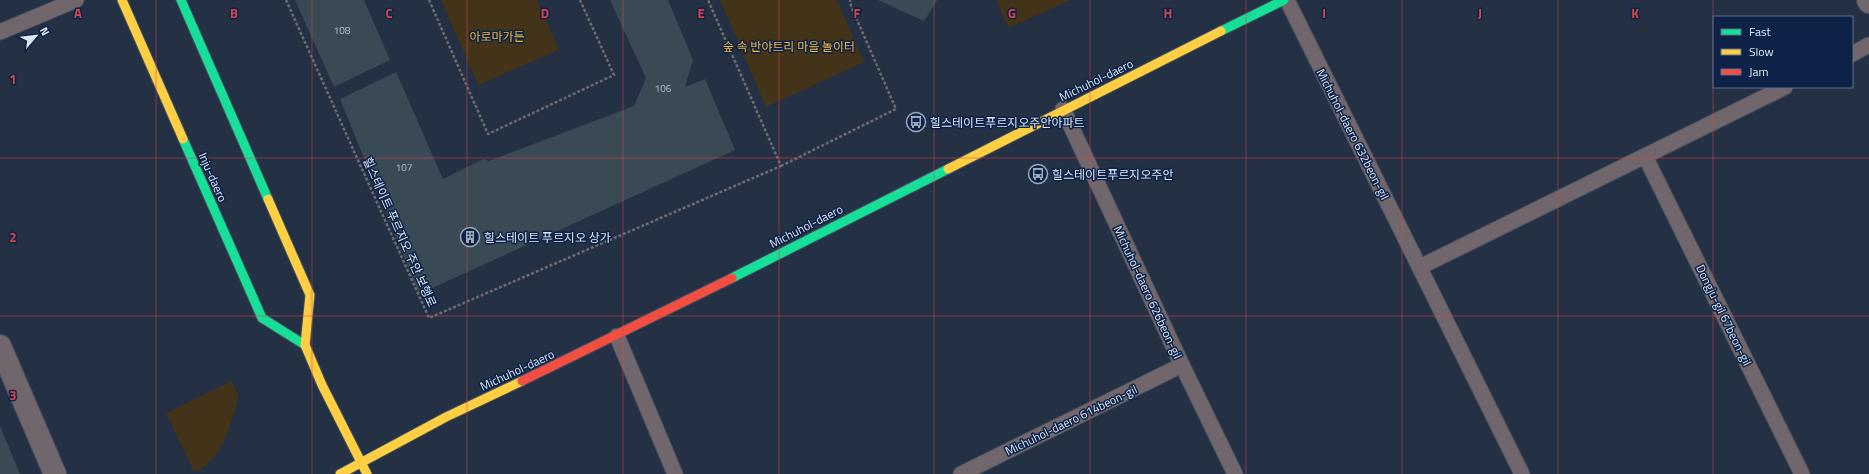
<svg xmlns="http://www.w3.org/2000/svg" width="1869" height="474" font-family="'Titillium Web','Noto Sans KR',sans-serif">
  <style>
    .green { fill: #423319 }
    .building { fill: #3a4a54 }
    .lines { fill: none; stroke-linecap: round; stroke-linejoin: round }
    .lane-casing { stroke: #444e5f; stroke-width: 17 }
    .street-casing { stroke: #444e5f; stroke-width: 24 }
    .fast-casing { stroke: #444e5f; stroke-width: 11 }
    .slow-casing { stroke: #444e5f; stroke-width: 11 }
    .jam-casing { stroke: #444e5f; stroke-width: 11 }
    .path { stroke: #6d6a72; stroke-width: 2.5; stroke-dasharray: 3 2; stroke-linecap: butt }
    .lane { stroke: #70666b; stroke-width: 15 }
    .street { stroke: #70666b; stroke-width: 22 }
    .fast { stroke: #16e098; stroke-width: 9 }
    .slow { stroke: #ffcf43; stroke-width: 9 }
    .jam { stroke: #f24e42; stroke-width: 9 }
    .grid { fill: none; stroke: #d74548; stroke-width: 1; stroke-opacity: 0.55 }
    .labels { text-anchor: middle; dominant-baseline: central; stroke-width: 3; stroke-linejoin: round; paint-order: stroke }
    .number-label { font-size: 10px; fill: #b4c0d0 }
    .park-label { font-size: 12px; fill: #f4b73c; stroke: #0d2246 }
    .street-label { font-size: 12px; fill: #dce7fa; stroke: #0d2246 }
    .poi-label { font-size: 12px; fill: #dce7fa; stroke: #0d2246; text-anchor: start }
    .grid-label { font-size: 13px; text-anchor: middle; font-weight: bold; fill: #d74548; stroke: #0d2246; stroke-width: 3; stroke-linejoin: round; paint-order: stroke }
  </style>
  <rect width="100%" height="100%" fill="#243044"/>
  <g class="green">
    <path d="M441,0H537L559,50L478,85Z"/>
    <path d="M720,0H837L864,62L766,107Z"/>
    <path d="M996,0H1071L1008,28Z"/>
    <path d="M231,381L239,396C231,422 223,462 194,472L166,413Z"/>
  </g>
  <g class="building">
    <path d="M295,0H364L390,60L334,87Z"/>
    <path d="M610,0H668L693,60L685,87L705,79L735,150L419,294L340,99L396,72L443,179L483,159L489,161L634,106L646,78Z"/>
    <path d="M878,0H937L924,21Z"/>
    <path d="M0,426L20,474H0Z"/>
  </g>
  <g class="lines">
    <defs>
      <g id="lane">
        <path d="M1287,0L1522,474"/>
        <path d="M0,32L76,0"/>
        <path d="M1852,54L1869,45"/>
        <path d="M1063,109L1182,365L1235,474"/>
        <path d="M1645,156L1802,474"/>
        <path d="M1420,267L1785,87"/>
        <path d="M617,336L675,474"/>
        <path d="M961,474L1182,365"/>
      </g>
      <g id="street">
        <path d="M1868,0L1869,2"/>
        <path d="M0,346L55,474"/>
      </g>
      <g id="fast">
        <path d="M181,0L268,199"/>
        <path d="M1221,31L1284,0"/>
        <path d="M183,139L262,318L305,345"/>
        <path d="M732,278L948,169"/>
      </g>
      <g id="slow">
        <path d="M122,0L183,139"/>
        <path d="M948,169L1221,31"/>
        <path d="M268,199L310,295L305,345L322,385L367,474"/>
        <path d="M340,474L446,417L522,381"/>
      </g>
      <path id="jam" d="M522,381L732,278"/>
    </defs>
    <use href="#lane" class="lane-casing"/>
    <use href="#street" class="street-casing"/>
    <use href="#fast" class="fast-casing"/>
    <use href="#slow" class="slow-casing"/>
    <use href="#jam" class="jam-casing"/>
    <g class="path">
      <path d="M286,0L429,318L781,166L708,0"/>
      <path d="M429,0L488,134L614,75L580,0"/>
      <path d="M781,166L896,109L851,6L850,0"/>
    </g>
    <use href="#lane" class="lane"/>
    <use href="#street" class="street"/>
    <use href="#fast" class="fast"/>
    <use href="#slow" class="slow"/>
    <use href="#jam" class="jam"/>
  </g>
  <path class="grid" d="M156,0V474M312,0V474M467,0V474M623,0V474M779,0V474M934,0V474M1090,0V474M1246,0V474M1402,0V474M1558,0V474M1713,0V474M0,158H1869M0,316H1869"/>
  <defs>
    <symbol id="bus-ring" viewBox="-11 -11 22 22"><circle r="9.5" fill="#0d2246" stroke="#9ca7ba" stroke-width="1.5"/><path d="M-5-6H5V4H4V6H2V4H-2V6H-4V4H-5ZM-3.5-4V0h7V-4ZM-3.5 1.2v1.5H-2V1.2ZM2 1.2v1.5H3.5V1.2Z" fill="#9ca7ba"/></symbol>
    <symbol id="building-ring" viewBox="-11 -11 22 22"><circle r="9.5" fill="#0d2246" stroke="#9ca7ba" stroke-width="1.5"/><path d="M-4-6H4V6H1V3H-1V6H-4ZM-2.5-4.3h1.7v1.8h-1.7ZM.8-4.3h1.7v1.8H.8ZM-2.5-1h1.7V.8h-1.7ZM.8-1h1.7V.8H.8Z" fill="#9ca7ba"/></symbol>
  </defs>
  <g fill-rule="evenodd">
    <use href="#bus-ring" x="905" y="111" width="22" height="22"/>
    <use href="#bus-ring" x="1027" y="163" width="22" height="22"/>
    <use href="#building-ring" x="459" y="226" width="22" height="22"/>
  </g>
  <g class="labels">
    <g class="number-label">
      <text x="342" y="30">108</text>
      <text x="663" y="88">106</text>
      <text x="404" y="167">107</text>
    </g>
    <g class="park-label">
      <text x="497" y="36">아로마가든</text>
      <text x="789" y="46">숲 속 반야트리 마을 놀이터</text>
    </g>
    <g class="street-label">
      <text transform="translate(1096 80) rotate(-26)">Michuhol-daero</text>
      <text transform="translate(1353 134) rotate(63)">Michuhol-daero 632beon-gil</text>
      <text transform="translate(213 177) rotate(66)">Inju-daero</text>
      <text transform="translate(806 226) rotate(-27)">Michuhol-daero</text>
      <text transform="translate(400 232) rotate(66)">힐스테이트 푸르지오 주안 보행로</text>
      <text transform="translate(1148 292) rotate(65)">Michuhol-daero 626beon-gil</text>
      <text transform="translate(1724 315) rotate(64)">Dongju-gil 67beon-gil</text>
      <text transform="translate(517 370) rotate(-25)">Michuhol-daero</text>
      <text transform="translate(1071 420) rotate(-26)">Michuhol-daero 614beon-gil</text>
    </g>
    <g class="poi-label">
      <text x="930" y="122">힐스테이트푸르지오주안아파트</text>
      <text x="1052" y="174">힐스테이트푸르지오주안</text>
      <text x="484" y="237">힐스테이트 푸르지오 상가</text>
    </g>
  </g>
  <g class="grid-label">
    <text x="78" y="18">A</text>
    <text x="234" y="18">B</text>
    <text x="389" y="18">C</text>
    <text x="545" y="18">D</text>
    <text x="701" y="18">E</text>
    <text x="857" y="18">F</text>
    <text x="1012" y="18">G</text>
    <text x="1168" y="18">H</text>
    <text x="1324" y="18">I</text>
    <text x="1480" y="18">J</text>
    <text x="1635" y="18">K</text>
    <text x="13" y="84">1</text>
    <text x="13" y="242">2</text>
    <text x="13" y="400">3</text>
  </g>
  <rect x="1713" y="16" width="140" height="72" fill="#0d2246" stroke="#60718e"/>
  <rect x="1721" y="29" width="20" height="6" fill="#16e098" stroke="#60718e"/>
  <text x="1749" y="36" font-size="12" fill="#dce7fa">Fast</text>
  <rect x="1721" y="49" width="20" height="6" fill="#ffcf43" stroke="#60718e"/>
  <text x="1749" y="56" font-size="12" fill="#dce7fa">Slow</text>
  <rect x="1721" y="69" width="20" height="6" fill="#f24e42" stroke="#60718e"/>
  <text x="1749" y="76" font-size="12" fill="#dce7fa">Jam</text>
  <g transform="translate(36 36) rotate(62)" stroke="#0d2246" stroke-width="3" paint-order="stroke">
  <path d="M0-3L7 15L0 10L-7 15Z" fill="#dce7fa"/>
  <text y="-6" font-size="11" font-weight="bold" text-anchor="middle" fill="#dce7fa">N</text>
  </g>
</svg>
